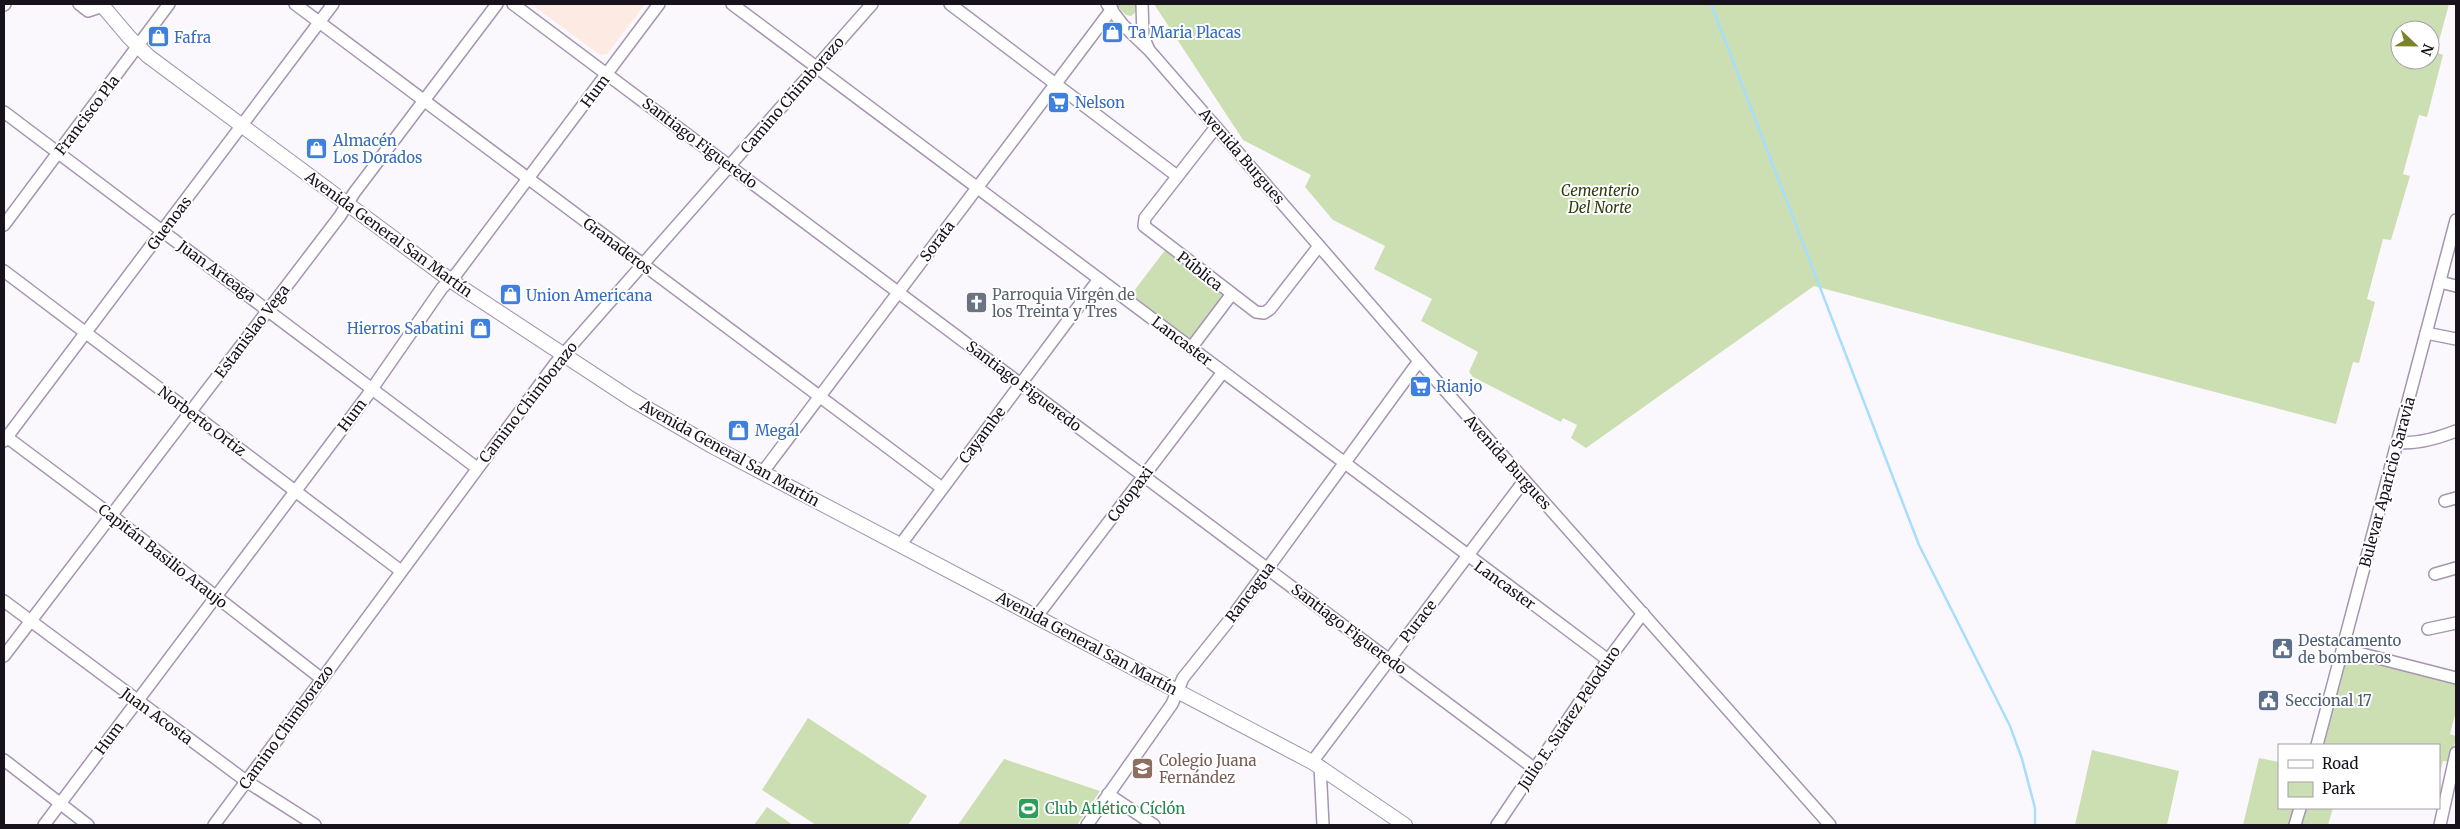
<svg xmlns="http://www.w3.org/2000/svg" width="2460" height="829" font-family="Merriweather,serif">
  <style>
    .industrial { fill: #fdeae2 }
    .green { fill: #ccdfb2; fill-rule: evenodd }
    .lines { fill: none; stroke-linecap: round; stroke-linejoin: round }
    .stream { stroke: #a7ddfd; stroke-width: 2.5 }
    .minor-casing { stroke: #a595b1; stroke-width: 14 }
    .major-casing { stroke: #a595b1; stroke-width: 16 }
    .minor { stroke: #fff; stroke-width: 11 }
    .major { stroke: #fff; stroke-width: 14 }
    .labels { text-anchor: middle; dominant-baseline: central; stroke-width: 4; stroke-linejoin: round; paint-order: stroke }
    .shop-label { font-size: 15px; fill: #366cbe; stroke: #fff; text-anchor: start }
    .street-label { font-size: 15px; fill: #18121c; stroke: #fff }
    .park-label { font-size: 15px; font-style: italic; fill: #2d3d0f; stroke: #fff }
    .worship-label { font-size: 15px; fill: #5b616d; stroke: #fff; text-anchor: start }
    .service-label { font-size: 15px; fill: #4e5e75; stroke: #fff; text-anchor: start }
    .education-label { font-size: 15px; fill: #785e54; stroke: #fff; text-anchor: start }
    .leisure-label { font-size: 15px; fill: #27864d; stroke: #fff; text-anchor: start }
  </style>
  <rect width="100%" height="100%" fill="#faf7fd"/>
  <path class="industrial" d="M531,4H645L607,54L600,55Z"/>
  <g class="green">
    <path d="M1115,4H1135L1136,12L1131,16L1126,15Z"/>
    <path d="M1154,4H2449L2436,52L2443,55L2427,117L2419,115L2403,174L2410,176L2391,240L2383,239L2367,299L2375,302L2359,363L2353,362L2336,424L1814,286L1586,448L1571,438L1577,425L1563,418L1561,422L1473,377L1469,372L1478,352L1421,321L1432,299L1374,269L1385,246L1333,220L1305,187L1311,175L1243,140ZM2400,30H2430V60H2400Z"/>
    <path d="M1166,249L1226,295L1191,342L1130,296Z"/>
    <path d="M2357,658L2456,684V711L2450,734L2456,736V738L2450,762L2443,761L2439,778V745H2323L2345,663Z"/>
    <path d="M808,718L927,796L908,825H816L762,790Z"/>
    <path d="M2092,750L2179,771L2167,825H2075Z"/>
    <path d="M2259,758L2279,762V808H2296L2291,825H2243Z"/>
    <path d="M1004,759L1100,791L1077,825H958Z"/>
    <path d="M767,807L793,825H754Z"/>
    <path d="M2307,808H2333L2328,825H2302Z"/>
  </g>
  <g class="lines">
    <path class="stream" d="M1711,4L1919,545L2010,726L2022,759L2035,808V825"/>
    <defs>
      <g id="minor">
        <path d="M79,4L88,11L103,6"/>
        <path d="M295,4L942,488"/>
        <path d="M513,4L1535,769"/>
        <path d="M732,4L1608,660"/>
        <path d="M950,4L1177,176"/>
        <path d="M1107,4L1123,25L1149,50L1419,361L1830,825"/>
        <path d="M1142,4L1143,36L1148,48"/>
        <path d="M4,5L5,4"/>
        <path d="M4,112L477,468"/>
        <path d="M1216,127L1145,218L1144,226L1256,312L1264,313L1270,309L1319,246"/>
        <path d="M4,225L169,4"/>
        <path d="M4,271L401,571"/>
        <path d="M2440,282L2456,286"/>
        <path d="M2426,333L2456,339"/>
        <path d="M1191,348L1231,295"/>
        <path d="M4,435L111,515L322,679"/>
        <path d="M4,441L333,4"/>
        <path d="M2397,442C2416,445 2438,438 2456,431"/>
        <path d="M762,473L1112,9"/>
        <path d="M2445,501L2456,498"/>
        <path d="M901,544L1099,279"/>
        <path d="M2435,574L2456,568"/>
        <path d="M4,601L246,781L315,825"/>
        <path d="M1037,616L1223,372"/>
        <path d="M2428,629L2456,623"/>
        <path d="M2343,649L2456,678"/>
        <path d="M4,656L340,216L354,193L497,4"/>
        <path d="M2317,745L2456,220"/>
        <path d="M4,760L88,825"/>
        <path d="M1312,762L1524,481"/>
        <path d="M1320,766L1323,825"/>
        <path d="M1108,794L1154,825"/>
        <path d="M44,825L367,396L442,288L457,273L659,4"/>
        <path d="M214,825L555,364L872,4"/>
        <path d="M1087,825L1172,704L1183,678L1235,613L1419,361"/>
        <path d="M1497,825L1608,660L1643,613"/>
        <path d="M2295,825L2300,808"/>
        <path d="M2440,825L2456,753"/>
      </g>
      <path id="major" d="M101,4L129,37L148,56L450,280L631,399L712,446L1312,762L1405,825"/>
    </defs>
    <use href="#minor" class="minor-casing"/>
    <use href="#major" class="major-casing"/>
    <use href="#minor" class="minor"/>
    <use href="#major" class="major"/>
  </g>
  <defs>
    <symbol id="shop-square" viewBox="-11 -11 22 22"><rect x="-9" y="-9" width="18" height="18" rx="4" fill="#3f7fe0" stroke="#fff"/><path d="M-5-2.5h2.3a2.7 3.5 0 0 1 5.4 0H5L5.5 6h-11ZM-1.5-2.5h3a1.5 2.3 0 0 0-3 0Z" fill="#fff"/></symbol>
    <symbol id="supermarket-square" viewBox="-11 -11 22 22"><rect x="-9" y="-9" width="18" height="18" rx="4" fill="#3f7fe0" stroke="#fff"/><path d="M-6-5.5h2.5l.6 2H6L4.5 2H-2.5L-4.4-4H-6ZM-1.5 3.2a1.3 1.3 0 1 0 .1 0ZM3 3.2a1.3 1.3 0 1 0 .1 0Z" fill="#fff"/></symbol>
    <symbol id="church-square" viewBox="-11 -11 22 22"><rect x="-9" y="-9" width="18" height="18" rx="4" fill="#6b7280" stroke="#fff"/><path d="M-1.2-6h2.4v3.5h3.3v2.4h-3.3V6h-2.4V-.1h-3.3v-2.4h3.3Z" fill="#fff"/></symbol>
    <symbol id="civic-square" viewBox="-11 -11 22 22"><rect x="-9" y="-9" width="18" height="18" rx="4" fill="#5c6f8a" stroke="#fff"/><path d="M-.6-6.5H3V-4.5H.6V-3L4-1V1h2V6H-6V1h2V-1L-.6-3ZM-1.2 2.5V6h2.4V2.5Z" fill="#fff"/></symbol>
    <symbol id="school-square" viewBox="-11 -11 22 22"><rect x="-9" y="-9" width="18" height="18" rx="4" fill="#8d6e63" stroke="#fff"/><path d="M0-5L7-2L0 1L-7-2ZM-4 1L0 2.5L4 1V4Q0 6-4 4Z" fill="#fff"/></symbol>
    <symbol id="stadium-square" viewBox="-11 -11 22 22"><rect x="-9" y="-9" width="18" height="18" rx="4" fill="#2e9e5b" stroke="#fff"/><path d="M0-5a6.5 5 0 1 0 0 10a6.5 5 0 1 0 0-10ZM-3.5-1.8h7v3.6h-7Z" fill="#fff"/></symbol>
  </defs>
  <g fill-rule="evenodd">
    <use href="#shop-square" x="1100" y="20" width="25" height="25"/>
    <use href="#shop-square" x="146" y="24" width="25" height="25"/>
    <use href="#supermarket-square" x="1046" y="90" width="25" height="25"/>
    <use href="#shop-square" x="304" y="136" width="25" height="25"/>
    <use href="#shop-square" x="498" y="282" width="25" height="25"/>
    <use href="#church-square" x="964" y="290" width="25" height="25"/>
    <use href="#shop-square" x="468" y="316" width="25" height="25"/>
    <use href="#supermarket-square" x="1408" y="374" width="25" height="25"/>
    <use href="#shop-square" x="726" y="418" width="25" height="25"/>
    <use href="#civic-square" x="2270" y="636" width="25" height="25"/>
    <use href="#civic-square" x="2256" y="688" width="25" height="25"/>
    <use href="#school-square" x="1130" y="756" width="25" height="25"/>
    <use href="#stadium-square" x="1016" y="796" width="25" height="25"/>
  </g>
  <g class="labels">
    <g class="shop-label">
      <text x="1128" y="32">Ta Maria Placas</text>
      <text x="174" y="37">Fafra</text>
      <text x="1075" y="102">Nelson</text>
      <text x="333" y="140">Almacén<tspan x="333" dy="17">Los Dorados</tspan></text>
      <text x="526" y="295">Union Americana</text>
      <text x="464" y="328" text-anchor="end">Hierros Sabatini</text>
      <text x="1436" y="386">Rianjo</text>
      <text x="755" y="430">Megal</text>
    </g>
    <g class="street-label">
      <text transform="translate(595 91) rotate(-53)">Hum</text>
      <text transform="translate(792 95) rotate(-49)">Camino Chimborazo</text>
      <text transform="translate(87 115) rotate(-53)">Francisco Pla</text>
      <text transform="translate(700 143) rotate(37)">Santiago Figueredo</text>
      <text transform="translate(1242 156) rotate(49)">Avenida Burgues</text>
      <text transform="translate(169 223) rotate(-53)">Guenoas</text>
      <text transform="translate(389 234) rotate(36)">Avenida General San Martín</text>
      <text transform="translate(937 241) rotate(-53)">Sorata</text>
      <text transform="translate(618 246) rotate(37)">Granaderos</text>
      <text transform="translate(217 271) rotate(36)">Juan Arteaga</text>
      <text transform="translate(1200 271) rotate(38)">Pública</text>
      <text transform="translate(252 331) rotate(-53)">Estanislao Vega</text>
      <text transform="translate(1182 341) rotate(37)">Lancaster</text>
      <text transform="translate(1024 386) rotate(37)">Santiago Figueredo</text>
      <text transform="translate(528 402) rotate(-52)">Camino Chimborazo</text>
      <text transform="translate(352 415) rotate(-53)">Hum</text>
      <text transform="translate(202 421) rotate(37)">Norberto Ortiz</text>
      <text transform="translate(982 435) rotate(-53)">Cayambe</text>
      <text transform="translate(730 453) rotate(29)">Avenida General San Martín</text>
      <text transform="translate(1508 462) rotate(48)">Avenida Burgues</text>
      <text transform="translate(2387 482) rotate(-75)">Bulevar Aparicio Saravia</text>
      <text transform="translate(1130 494) rotate(-53)">Cotopaxi</text>
      <text transform="translate(163 556) rotate(38)">Capitán Basilio Araujo</text>
      <text transform="translate(1505 585) rotate(36)">Lancaster</text>
      <text transform="translate(1250 592) rotate(-53)">Rancagua</text>
      <text transform="translate(1418 621) rotate(-52)">Purace</text>
      <text transform="translate(1349 629) rotate(37)">Santiago Figueredo</text>
      <text transform="translate(1087 643) rotate(28)">Avenida General San Martín</text>
      <text transform="translate(157 716) rotate(36)">Juan Acosta</text>
      <text transform="translate(1569 718) rotate(-56)">Julio E. Suárez Peloduro</text>
      <text transform="translate(286 727) rotate(-54)">Camino Chimborazo</text>
      <text transform="translate(109 738) rotate(-53)">Hum</text>
    </g>
    <g class="park-label">
      <text x="1600" y="190">Cementerio<tspan x="1600" dy="17">Del Norte</tspan></text>
    </g>
    <g class="worship-label">
      <text x="992" y="294">Parroquia Virgen de<tspan x="992" dy="17">los Treinta y Tres</tspan></text>
    </g>
    <g class="service-label">
      <text x="2298" y="640">Destacamento<tspan x="2298" dy="17">de bomberos</tspan></text>
      <text x="2285" y="700">Seccional 17</text>
    </g>
    <g class="education-label">
      <text x="1159" y="760">Colegio Juana<tspan x="1159" dy="17">Fernández</tspan></text>
    </g>
    <g class="leisure-label">
      <text x="1045" y="808">Club Atlético Cíclón</text>
    </g>
  </g>
  <rect width="2460" height="829" fill="none" stroke="#18121c" stroke-width="10"/>
  <rect x="2278" y="744" width="162" height="65" fill="#ffffff" stroke="#a3a0a4"/>
  <rect x="2288" y="760" width="25" height="8" fill="#ffffff" stroke="#a3a0a4"/>
  <text x="2322" y="769" font-size="15" fill="#18121c">Road</text>
  <rect x="2288" y="782" width="25" height="15" fill="#ccdfb2" stroke="#a3a0a4"/>
  <text x="2322" y="794" font-size="15" fill="#18121c">Park</text>
  <g transform="translate(2415 45) rotate(112)"><circle r="24" fill="#ffffff" stroke="#a3a0a4"/>
  <path d="M0-4L9 19L0 12L-9 19Z" fill="#7c812b"/>
  <text y="-8" font-size="14" font-weight="bold" text-anchor="middle" fill="#18121c">N</text>
  </g>
</svg>
